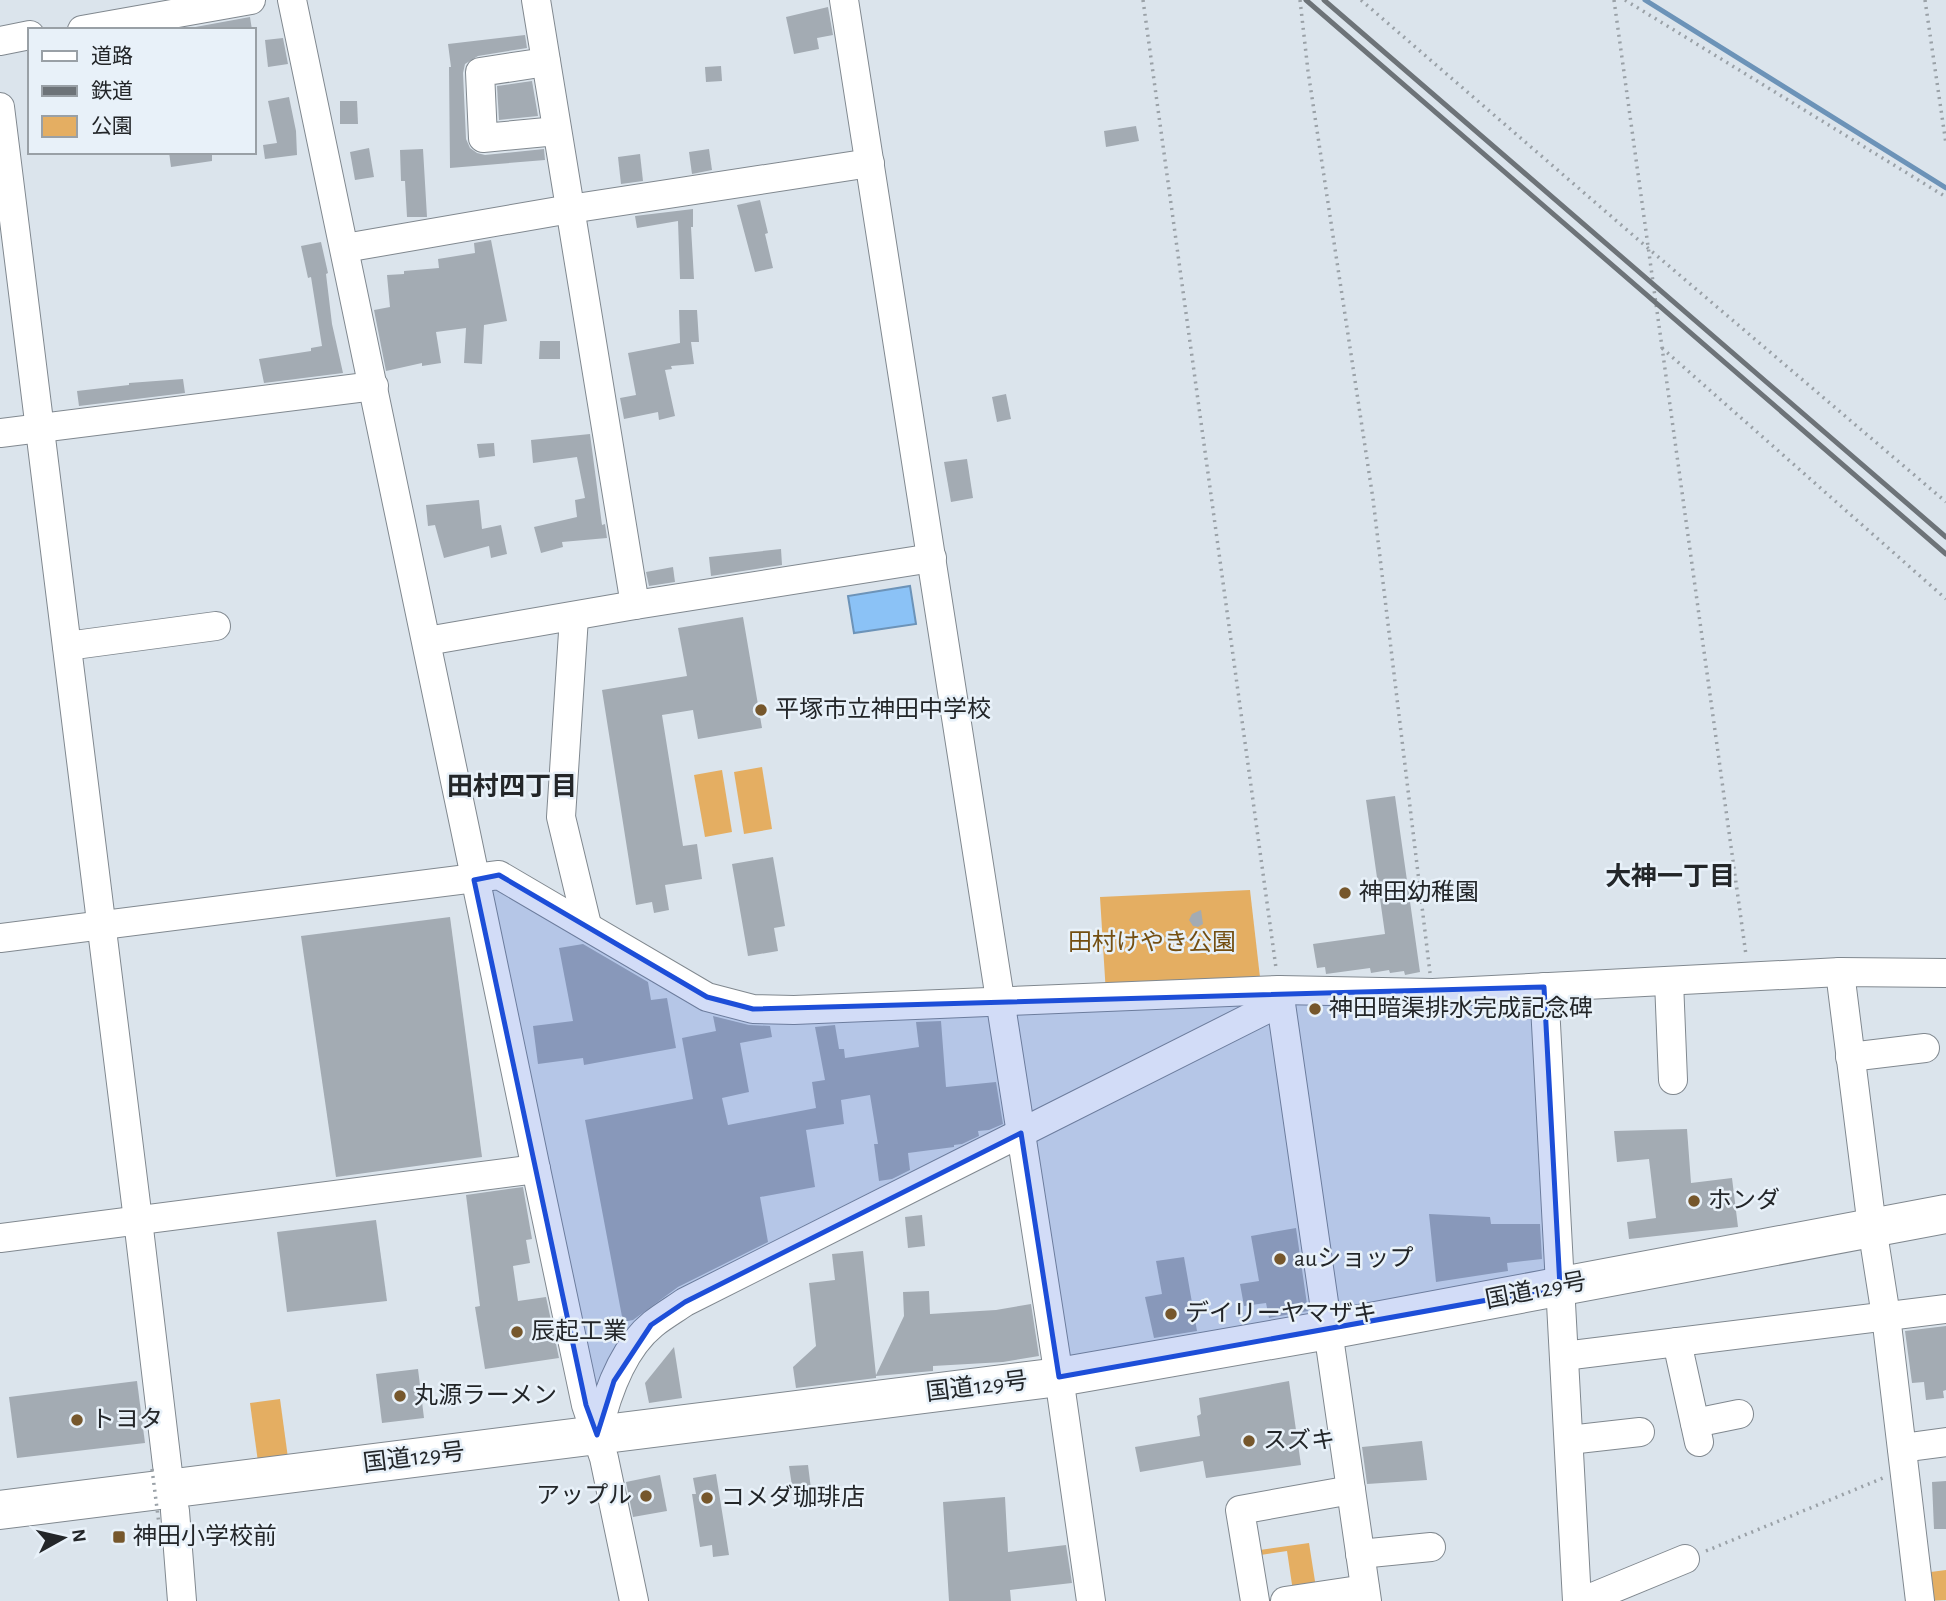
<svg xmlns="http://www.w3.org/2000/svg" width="1946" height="1601" font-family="'Alegreya Sans','Noto Sans JP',sans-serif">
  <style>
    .green { fill: #e4ae62 }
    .water { fill: #8bc2f6; stroke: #6c93b8; stroke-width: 2 }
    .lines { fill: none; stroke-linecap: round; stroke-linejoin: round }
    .stream { stroke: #6c93b8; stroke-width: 5 }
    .building { fill: #a3abb3 }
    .minor-casing { stroke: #80888f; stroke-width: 30 }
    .highway-casing { stroke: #80888f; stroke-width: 40 }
    .path { stroke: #9aa1a7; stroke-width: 3.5; stroke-dasharray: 2 5; stroke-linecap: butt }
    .minor { stroke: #fff; stroke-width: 28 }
    .highway { stroke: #fff; stroke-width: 38 }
    .rail { stroke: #6d7378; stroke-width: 5 }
    .path-bridge { stroke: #9aa1a7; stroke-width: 3.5; stroke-dasharray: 2 5; stroke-linecap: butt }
    .marked { fill: #1d4ed8; fill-opacity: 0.2; stroke: #1d4ed8; stroke-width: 5; stroke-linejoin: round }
    .poi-dot { fill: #76572c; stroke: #e8f1f9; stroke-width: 2.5 }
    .labels { text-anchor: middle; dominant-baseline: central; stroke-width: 5; stroke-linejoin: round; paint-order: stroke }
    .poi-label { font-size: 24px; fill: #232629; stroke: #e8f1f9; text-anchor: start }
    .park-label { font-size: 24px; fill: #734e11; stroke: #e8f1f9 }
    .street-label { font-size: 24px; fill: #232629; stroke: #e8f1f9 }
    .neighbourhood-label { font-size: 26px; font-weight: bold; fill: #232629; stroke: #e8f1f9 }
  </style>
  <rect width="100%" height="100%" fill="#dbe4ec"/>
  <g class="green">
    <path d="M762,767L772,829L744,834L734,772Z"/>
    <path d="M722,770L732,832L705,837L694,775Z"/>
    <path d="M1250,890L1261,986L1106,994L1100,897Z"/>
    <path d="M280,1399L288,1458L258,1462L250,1403Z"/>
    <path d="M1309,1543L1317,1594L1294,1598L1287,1551L1254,1556L1253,1551Z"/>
    <path d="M1946,1570V1600L1927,1601L1923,1573Z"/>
  </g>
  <path class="water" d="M910,586L916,624L854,633L848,596Z"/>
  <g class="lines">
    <path class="stream" d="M1645,0L1946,188"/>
  </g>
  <g class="building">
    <path d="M828,7L833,35L817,38L819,49L794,54L786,17Z"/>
    <path d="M250,17L252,30H179Z"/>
    <path d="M525,35L527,48L478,56L465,64L463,73L466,139L470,148L477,153L485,155L544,149L545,160L450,168L449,67H451L448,44Z"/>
    <path d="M283,38L288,64L268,67L265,40Z"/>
    <path d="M721,66L722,81L706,82L705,67Z"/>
    <path d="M532,81L538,116L499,120L497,86Z"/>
    <path d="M289,97L296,131L297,155L265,159L263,145L277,143L268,101Z"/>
    <path d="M340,101H357L358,124H340Z"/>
    <path d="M1136,126L1139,141L1106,147L1104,131Z"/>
    <path d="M369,148L374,177L355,180L350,152Z"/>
    <path d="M423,149L427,217H407L405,181H401L400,150Z"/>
    <path d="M709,149L712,170L692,174L689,152Z"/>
    <path d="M169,152H212V161L171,167Z"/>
    <path d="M640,154L643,181L621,184L618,157Z"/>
    <path d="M760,200L768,233L765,234L773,268L755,272L737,205Z"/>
    <path d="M693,209V227H691L694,279H680L678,221L637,228L635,216Z"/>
    <path d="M491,240L507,321L484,325L482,364L464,363L466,328L436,332L441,363L422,366V363L386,371L374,310L390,307L387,275L404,274V271L439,268L438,259L475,253L474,243Z"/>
    <path d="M321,242L328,273L326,274L332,324L343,373L264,383L259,359L311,351V348L322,346L311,277L308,278L301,246Z"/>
    <path d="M679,310H697L699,342H691L694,364L671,366L672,369L665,370L675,416L659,420L658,412L624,419L620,398L636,395L628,353L685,342L680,343Z"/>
    <path d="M540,341H560V359H539Z"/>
    <path d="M183,379L185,393L79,406L77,391L129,385V383Z"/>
    <path d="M1006,394L1011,419L997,422L992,397Z"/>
    <path d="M590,434L602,525L605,524L607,538L562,542L563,547L541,553L534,527L577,517L575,500L585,498L577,457L533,463L531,440Z"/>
    <path d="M494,443L495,456L479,458L477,444Z"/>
    <path d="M967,459L973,498L951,502L944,462Z"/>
    <path d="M479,500L482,529L501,525L507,554L491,558L489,546L444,558L435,525L428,526L426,505Z"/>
    <path d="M781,549L782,565L711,576L709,557Z"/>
    <path d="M673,567L675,582L649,586L646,572Z"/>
    <path d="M743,617L762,728L698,739L693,710L662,715L683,846L697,844L702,879L665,885L669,910L654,913L652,902L636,905L602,690L687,676L678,628Z"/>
    <path d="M1395,796L1420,972L1405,975L1404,971L1390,973L1389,970L1371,973L1370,968L1326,974L1325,967L1317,968L1313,944L1385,934L1366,800Z"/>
    <path d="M773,857L785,926L774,928L778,951L748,956L732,864Z"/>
    <path d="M1201,910L1203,924L1198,927L1193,926L1189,920L1192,914Z"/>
    <path d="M450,917L482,1157L336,1177L301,936Z"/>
    <path d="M583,944L648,982L651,1000L667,998L676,1048L584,1065L583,1058L538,1064L533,1026L573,1021L559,948Z"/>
    <path d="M713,1016L749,1025L770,1026L772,1037L740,1043L749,1092L722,1098L728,1125L816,1108L812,1082L825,1080L815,1027L835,1025L839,1049H844L845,1058L919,1047L916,1022L941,1021L946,1087L996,1082L1003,1124L989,1130L978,1131L979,1136L962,1144L954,1145V1147L908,1153L910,1170L892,1179L879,1181L874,1144H878L870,1095L841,1100L844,1124L806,1130L815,1187L760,1197L768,1242L678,1287L633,1320L623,1322L585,1120L693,1099L682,1038L716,1031Z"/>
    <path d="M1687,1129L1691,1183L1732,1178L1738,1227L1629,1239L1627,1222L1656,1218L1649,1159L1617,1162L1614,1131Z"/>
    <path d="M523,1187L532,1239L526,1240L530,1263L513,1266L518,1301L546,1297L559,1358L485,1369L475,1307L480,1306L466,1195Z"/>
    <path d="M1429,1214L1490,1217L1491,1224H1540L1542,1259L1507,1263L1508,1271L1436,1282Z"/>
    <path d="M922,1215L925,1246L908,1248L905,1217Z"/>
    <path d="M376,1220L387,1301L287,1312L277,1232Z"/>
    <path d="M1296,1228L1308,1311L1269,1318L1266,1303L1244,1306L1240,1284L1259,1281L1251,1236Z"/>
    <path d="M863,1251L876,1375L904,1316L903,1292L929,1291L930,1314L996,1310L1031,1304L1039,1356L1003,1362L933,1366V1371L876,1376V1378L796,1388L793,1367L816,1346L809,1283L835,1280L832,1254Z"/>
    <path d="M1184,1257L1197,1331L1154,1338L1145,1297L1162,1294L1156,1261Z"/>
    <path d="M1946,1326V1390L1943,1391L1944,1398L1926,1400L1924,1382L1912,1383L1905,1331Z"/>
    <path d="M674,1347L682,1398L649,1403L645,1383Z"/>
    <path d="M418,1369L424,1418L382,1423L376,1374Z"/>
    <path d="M137,1381L145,1443L17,1458L9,1397Z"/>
    <path d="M1289,1381L1301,1465L1206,1478L1203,1461L1140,1472L1135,1447L1200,1436L1197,1416L1201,1414L1199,1398Z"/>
    <path d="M1422,1441L1427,1480L1367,1484L1362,1447Z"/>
    <path d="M808,1465L813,1505L795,1506L789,1466Z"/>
    <path d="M716,1474L729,1555L713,1557L712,1545L700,1547L692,1494H696L693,1478Z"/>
    <path d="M660,1475L667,1511L633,1517L626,1482Z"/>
    <path d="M1946,1481V1529H1934L1932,1482Z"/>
    <path d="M1005,1497L1008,1552L1066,1545L1072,1583L1010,1590L1011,1601H949L943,1502Z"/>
  </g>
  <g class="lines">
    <defs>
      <g id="minor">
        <path d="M292,0L536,1169L586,1405L604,1458L634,1601"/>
        <path d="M536,0L635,605"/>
        <path d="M844,0L1059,1377L1091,1601"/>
        <path d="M82,30L251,0"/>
        <path d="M0,41L30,35"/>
        <path d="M546,62L480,72L483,138L557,131"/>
        <path d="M0,107L138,1220L170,1490"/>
        <path d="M345,248L570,209L870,163"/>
        <path d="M0,433L374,386"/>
        <path d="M574,617L561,817L587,925"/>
        <path d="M427,641L635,605L932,558"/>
        <path d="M67,646L216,626"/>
        <path d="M0,938L499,875L707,997L753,1009L794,1010L1279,990L1433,993L1840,972L1946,973"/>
        <path d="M1840,972L1872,1227L1886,1316L1920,1601"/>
        <path d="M1669,981L1673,1080"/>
        <path d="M1544,987L1577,1601"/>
        <path d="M1279,990L1367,1601"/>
        <path d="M1850,1057L1925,1048"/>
        <path d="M0,1238L536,1169"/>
        <path d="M1677,1342L1699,1442"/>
        <path d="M1564,1356L1946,1309"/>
        <path d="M1695,1423L1739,1414"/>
        <path d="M597,1435C606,1396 622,1349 653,1324C663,1316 675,1309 685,1302L1281,1002"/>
        <path d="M1569,1440L1640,1432"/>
        <path d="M1902,1448L1946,1442"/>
        <path d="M175,1511L182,1601"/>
        <path d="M1360,1554L1431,1547"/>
        <path d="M1255,1601L1240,1510L1351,1490"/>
        <path d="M1285,1601L1365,1589"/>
        <path d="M1583,1601L1685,1559"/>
      </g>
      <path id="highway" d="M0,1510L1059,1377L1328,1330L1946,1214"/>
    </defs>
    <use href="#minor" class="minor-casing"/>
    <use href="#highway" class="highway-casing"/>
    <g class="path">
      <path d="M1143,0L1276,968"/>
      <path d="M1300,0L1308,71L1373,499L1430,973"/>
      <path d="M1361,0L1649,249L1946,502"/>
      <path d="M1614,0L1746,955"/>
      <path d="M1625,0L1946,197"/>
      <path d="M1925,0L1946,144"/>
      <path d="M1662,348L1946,599"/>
      <path d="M1706,1551L1883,1478"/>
    </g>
    <use href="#minor" class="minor"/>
    <use href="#highway" class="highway"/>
    <g class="rail">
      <path d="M1306,0L1946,554"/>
      <path d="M1324,0L1946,537"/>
    </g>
    <path class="path-bridge" d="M152,1469L160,1532"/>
  </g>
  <path class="marked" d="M499,875L707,997L753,1009L1544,987L1560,1287L1059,1377L1021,1133L685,1302L651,1325L614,1381L597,1435L586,1405L474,880Z"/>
  <g class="poi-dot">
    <circle cx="761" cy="710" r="7"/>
    <circle cx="1345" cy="893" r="7"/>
    <circle cx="1315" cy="1009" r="7"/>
    <circle cx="1694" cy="1201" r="7"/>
    <circle cx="1280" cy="1259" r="7"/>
    <circle cx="1171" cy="1314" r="7"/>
    <circle cx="517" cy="1332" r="7"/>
    <circle cx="400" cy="1396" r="7"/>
    <circle cx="77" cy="1420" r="7"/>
    <circle cx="1249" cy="1441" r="7"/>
    <circle cx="646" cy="1496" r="7"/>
    <circle cx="707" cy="1498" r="7"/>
    <rect x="112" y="1530" width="14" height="14" rx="3.5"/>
  </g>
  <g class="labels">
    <g class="poi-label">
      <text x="775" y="710">平塚市立神田中学校</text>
      <text x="1359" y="893">神田幼稚園</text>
      <text x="1329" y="1009">神田暗渠排水完成記念碑</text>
      <text x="1708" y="1201">ホンダ</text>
      <text x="1294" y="1259">auショップ</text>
      <text x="1185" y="1314">デイリーヤマザキ</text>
      <text x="531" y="1332">辰起工業</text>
      <text x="414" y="1396">丸源ラーメン</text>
      <text x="91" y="1420">トヨタ</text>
      <text x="1263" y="1441">スズキ</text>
      <text x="632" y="1496" text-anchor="end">アップル</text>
      <text x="721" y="1498">コメダ珈琲店</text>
      <text x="133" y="1537">神田小学校前</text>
    </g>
    <g class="park-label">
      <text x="1152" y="943">田村けやき公園</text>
    </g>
    <g class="street-label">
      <text transform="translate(1536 1291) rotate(-11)">国道129号</text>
      <text transform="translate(977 1387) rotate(-7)">国道129号</text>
      <text transform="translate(414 1458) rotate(-7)">国道129号</text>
    </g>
    <g class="neighbourhood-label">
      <text x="512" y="787">田村四丁目</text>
      <text x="1670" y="877">大神一丁目</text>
    </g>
  </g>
  <rect x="28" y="28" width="228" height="126" fill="#e8f1f9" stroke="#99a0a6" stroke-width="2"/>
  <rect x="42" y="51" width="35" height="10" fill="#ffffff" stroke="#99a0a6" stroke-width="2"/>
  <text x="91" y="63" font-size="21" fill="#232629">道路</text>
  <rect x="42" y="86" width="35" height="10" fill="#6d7378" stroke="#99a0a6" stroke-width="2"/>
  <text x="91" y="98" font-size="21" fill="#232629">鉄道</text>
  <rect x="42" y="116" width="35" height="21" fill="#e4ae62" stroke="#99a0a6" stroke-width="2"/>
  <text x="91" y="133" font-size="21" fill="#232629">公園</text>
  <g transform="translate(63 1538) rotate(82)" stroke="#e8f1f9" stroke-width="5" paint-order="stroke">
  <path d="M0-5L12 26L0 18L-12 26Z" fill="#232629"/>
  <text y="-10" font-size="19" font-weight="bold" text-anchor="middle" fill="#232629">N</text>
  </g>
</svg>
